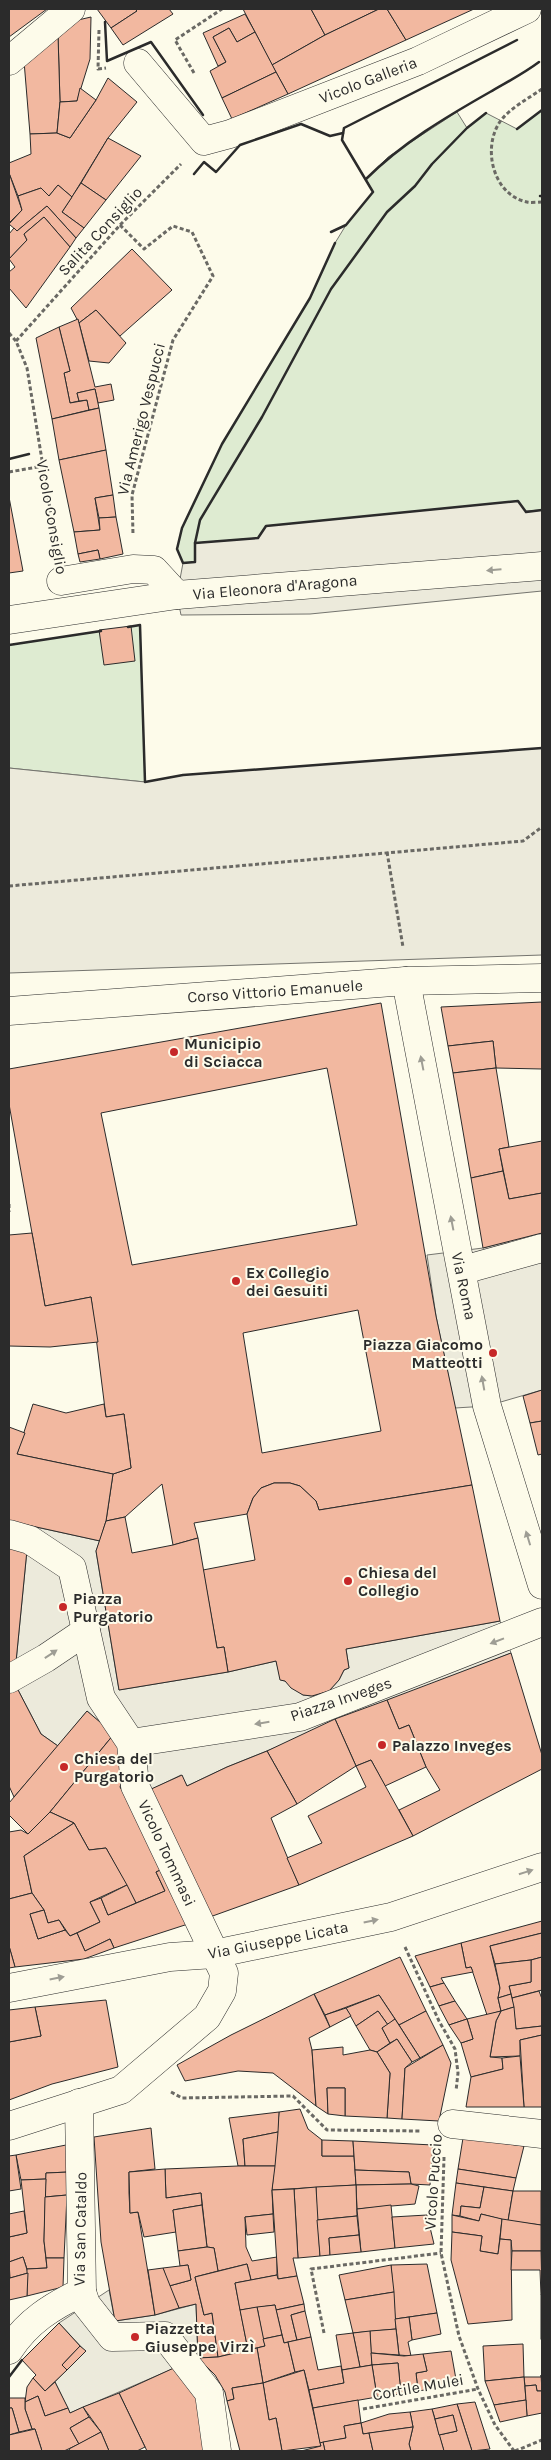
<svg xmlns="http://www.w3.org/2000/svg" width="551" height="2460" font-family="Karla,sans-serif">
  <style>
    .green { fill: #deebd1; stroke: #74746e }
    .parking { fill: #eceadb; stroke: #74746e }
    .building { fill: #f2b8a0; stroke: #2b2b2b; fill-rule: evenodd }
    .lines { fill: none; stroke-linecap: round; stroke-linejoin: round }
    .minor-casing { stroke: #2b2b2b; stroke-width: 29 }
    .path { stroke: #6a6964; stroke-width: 3; stroke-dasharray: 4 2.5; stroke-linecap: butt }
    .minor { stroke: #fdfbea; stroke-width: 28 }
    .wall { stroke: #2b2b2b; stroke-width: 2.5 }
    .oneway { fill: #9e9d94 }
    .poi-dot { fill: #c62828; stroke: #fdfbea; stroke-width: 2 }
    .labels { text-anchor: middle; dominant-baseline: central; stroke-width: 4; stroke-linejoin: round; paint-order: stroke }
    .street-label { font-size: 16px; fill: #2b2b2b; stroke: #fdfbea }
    .poi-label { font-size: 16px; font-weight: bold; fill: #2b2b2b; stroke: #fdfbea; text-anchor: start }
  </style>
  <rect width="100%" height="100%" fill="#fdfbea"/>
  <g class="green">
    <path d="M542,110V510L266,526L258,538L195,543V562L183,563L177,549L182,528L222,444L310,298L335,243L346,225L373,192L366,179L388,157L457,112L467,128L486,113L517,129Z"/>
    <path d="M140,625L145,782L9,768V645Z"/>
  </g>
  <g class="parking">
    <path d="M518,501L526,512L542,510V591L310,614L181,615L177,595L183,563L195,562V543L258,538L266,526Z"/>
    <path d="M542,748V955L9,973V768L145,782L183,775Z"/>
    <path d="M542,1232V1390L487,1406L455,1408L436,1316L427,1255L483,1248Z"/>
    <path d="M36,1527L100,1541L96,1551L119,1690L228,1672L276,1661L281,1680L285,1681L303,1695L312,1696L329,1691L339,1680L344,1670L349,1668L346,1649L500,1621L511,1653L227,1767L187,1786L181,1775L128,1801L120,1787L114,1734L87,1711L58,1746L41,1734L17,1688L16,1662L27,1550Z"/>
    <path d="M109,2290L115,2321L155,2315L196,2304L198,2358L70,2413L55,2382L85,2351L59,2323Z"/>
  </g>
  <g class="building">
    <path d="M9,9H47L9,37Z"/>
    <path d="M97,9H135L137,11L111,28Z"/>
    <path d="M135,9H169L173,14L123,45L111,28L137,11Z"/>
    <path d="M243,9H311L325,35L272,65Z"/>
    <path d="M311,9H379L325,35Z"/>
    <path d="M379,9H387L406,40L288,94L272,65L325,35Z"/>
    <path d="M387,9H474L406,40Z"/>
    <path d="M245,14L255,32L237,42L229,28L213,37L226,62L218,66L203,33Z"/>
    <path d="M91,17L90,59L77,101L60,102L58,35L78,20Z"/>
    <path d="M229,28L237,42L255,32L276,72L222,98L210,71L226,62L213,37Z"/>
    <path d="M58,35L60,102L57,133L30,134L24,61Z"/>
    <path d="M276,72L288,94L232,119L222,98Z"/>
    <path d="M108,78L137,102L108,138L72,197L58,185L49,196L41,188L18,196L9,173V163L31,154L30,134L57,133L70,138L96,100Z"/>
    <path d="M80,88L96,100L70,138L57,133L60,102L77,101Z"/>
    <path d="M108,138L141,156L106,200L81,183Z"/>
    <path d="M9,173L22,210L9,223Z"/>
    <path d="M81,183L106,200L84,228L62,212Z"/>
    <path d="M58,185L72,197L62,212L84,228L76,238L47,206L17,231L9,224L22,210L18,196L41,188L49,196Z"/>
    <path d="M47,206L76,238L70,247L44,217L24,234L27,240L9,259V234L14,228L17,231Z"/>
    <path d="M44,217L70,247L26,308L9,288V272L15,267L9,259L27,240L24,234Z"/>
    <path d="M132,249L172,290L120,336L96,310L79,323L71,308Z"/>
    <path d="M96,310L126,343L109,363L89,361L79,323Z"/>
    <path d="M78,319L95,387L111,384L114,400L98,403L95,389L77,393L79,401L70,403L64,373L70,371L59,327Z"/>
    <path d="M59,327L70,371L64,373L70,403L87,400L89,410L52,419L36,338Z"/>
    <path d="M95,389L99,408L89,410L87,400L79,401L77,393Z"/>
    <path d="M99,408L106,450L59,460L52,419Z"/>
    <path d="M106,450L113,495L95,498L100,530L74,532L59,460Z"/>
    <path d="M113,495L116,517L99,518L95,498Z"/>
    <path d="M9,497L23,571L9,573Z"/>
    <path d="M116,517L123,554L100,559L98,550L78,554L74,532L100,530L99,518Z"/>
    <path d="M98,550L100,559L80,562L78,554Z"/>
    <path d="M131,626L135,661L104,665L99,630Z"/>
    <path d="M542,1002V1069L496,1068L493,1041L448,1046L441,1007Z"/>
    <path d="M381,1003L436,1316L472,1485L319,1510L316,1501L300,1486L290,1483H274L261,1488L253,1498L247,1514L194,1523L198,1538L173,1545L162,1484L125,1517L106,1521L113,1474L131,1468L124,1414L106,1417L91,1297L45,1306L9,1104V1069ZM327,1068L357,1225L132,1265L101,1113ZM358,1310L381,1431L262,1453L243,1333Z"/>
    <path d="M493,1041L496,1068L453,1073L448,1046Z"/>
    <path d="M496,1068L509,1147L499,1149L503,1171L471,1178L453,1073Z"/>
    <path d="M542,1141V1193L509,1199L499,1149Z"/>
    <path d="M503,1171L509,1199L542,1193V1233L483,1248L471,1178Z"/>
    <path d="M32,1233L45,1306L91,1297L98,1342L50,1347L9,1346V1235Z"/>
    <path d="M542,1390V1421L530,1423L523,1396Z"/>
    <path d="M33,1404L66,1413L104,1404L106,1417L124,1414L131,1468L113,1474L17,1454Z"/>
    <path d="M542,1421V1454L538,1455L530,1423Z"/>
    <path d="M9,1427L25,1433L17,1454L113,1474L106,1521L100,1541L9,1521Z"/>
    <path d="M274,1483H290L300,1486L316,1501L319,1510L472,1485L500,1621L346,1649L349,1668L344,1670L339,1680L329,1691L312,1696L303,1695L291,1688L285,1681L280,1680L276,1661L228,1672L224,1647L217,1648L203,1570L255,1560L247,1514L253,1498L261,1488Z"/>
    <path d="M125,1517L132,1553L173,1545L198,1538L217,1648L224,1647L228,1672L119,1690L96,1551L106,1521Z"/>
    <path d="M9,1546L27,1550L16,1662L9,1665Z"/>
    <path d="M511,1653L542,1755V1769L413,1836L399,1810L440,1790L426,1767L409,1725L399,1729L387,1700Z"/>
    <path d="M17,1688L41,1734L58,1746L14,1797L9,1786V1692Z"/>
    <path d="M387,1700L399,1729L409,1725L426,1767L385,1786L371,1760L356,1766L335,1719Z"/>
    <path d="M87,1711L114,1734L50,1812L28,1834L9,1815V1803Z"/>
    <path d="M335,1719L356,1766L297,1804L267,1751Z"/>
    <path d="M114,1734L125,1770L120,1787L165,1868L156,1872L165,1891L136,1903L106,1848L89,1850L74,1823L50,1812Z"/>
    <path d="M267,1751L297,1804L271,1818L299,1885L207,1918L149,1790L182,1775L187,1786L227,1767Z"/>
    <path d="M371,1760L413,1836L299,1885L287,1858L322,1843L308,1816L366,1787L356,1766Z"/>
    <path d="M50,1812L74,1823L24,1856L32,1893L9,1899V1832L21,1830L28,1834Z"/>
    <path d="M74,1823L89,1850L106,1848L127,1885L90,1902L100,1922L70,1936L59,1920L48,1923L44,1910L32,1893L24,1856Z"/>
    <path d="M165,1868L188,1924L114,1948L110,1939L85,1951L77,1933L100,1922L90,1902L101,1898L108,1915L165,1891L156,1872Z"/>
    <path d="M127,1885L136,1903L108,1915L101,1898Z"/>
    <path d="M32,1893L44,1910L30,1914L38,1939L65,1930L70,1936L77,1933L85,1951L110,1939L114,1948L84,1959L15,1967L9,1946V1899Z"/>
    <path d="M44,1910L48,1923L59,1920L65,1930L38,1939L30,1914Z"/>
    <path d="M542,1921V1933L490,1946L500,1988L498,1998L501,2011L487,2015L471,1967L466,1968L461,1943Z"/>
    <path d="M542,1933V1957L531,1960L495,1964L490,1946Z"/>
    <path d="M461,1943L466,1968L471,1967L473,1972L441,1978L444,1983L430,1987L415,1956Z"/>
    <path d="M9,1946L15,1967L9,1968Z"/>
    <path d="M400,1957L426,2011L399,2025L379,1995L325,2015L314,1994Z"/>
    <path d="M542,1957V1990L512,1998L509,1986L531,1982V1960Z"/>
    <path d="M531,1960V1982L509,1986L511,1994L498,1998L500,1988L495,1964Z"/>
    <path d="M444,1983L455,2001L439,2006L430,1987Z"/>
    <path d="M539,1991L542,1999V2026L516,2029L512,1998Z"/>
    <path d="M314,1994L330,2027L309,2038L312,2050L316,2106L273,2073L238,2071L185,2081L177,2065L231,2035Z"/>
    <path d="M511,1994L514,2007L501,2011L498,1998Z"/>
    <path d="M379,1995L395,2019L388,2025L378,2011L356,2026L346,2008Z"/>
    <path d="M106,2000L118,2067L52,2084L9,2100V2042L41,2036L35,2007Z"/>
    <path d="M455,2001L467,2019L449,2025L439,2006Z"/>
    <path d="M35,2007L41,2036L9,2042V2010Z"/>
    <path d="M514,2007L516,2029L542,2026V2035L520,2040V2056L490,2057L496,2021L501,2011Z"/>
    <path d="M346,2008L351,2016L330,2027L325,2015Z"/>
    <path d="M378,2011L388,2025L382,2028L390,2043L377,2052L370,2050L356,2026Z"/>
    <path d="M426,2011L443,2045L420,2058L399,2025Z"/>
    <path d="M501,2011L496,2021L490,2057L502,2058L503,2069L471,2077L461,2043L473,2039L467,2019Z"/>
    <path d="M395,2019L420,2058L412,2062L397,2039L390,2043L382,2028Z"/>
    <path d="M467,2019L473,2039L461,2043L449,2025Z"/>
    <path d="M542,2035V2107H524L520,2040Z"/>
    <path d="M397,2039L412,2062L405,2068L402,2119L387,2118L390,2073L377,2052Z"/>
    <path d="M443,2045L451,2063L439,2121L402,2119L405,2068Z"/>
    <path d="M343,2047V2055L370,2050L377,2052L390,2073L387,2118L345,2116V2088H327L328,2114L316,2106L312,2050Z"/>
    <path d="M520,2056L524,2107H466L471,2077L503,2069L502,2058Z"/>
    <path d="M327,2088H345V2116L328,2114Z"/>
    <path d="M300,2109L308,2129L322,2140V2156H354L356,2185L272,2190L279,2112Z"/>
    <path d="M279,2112L278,2132L243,2139L245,2166H238L229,2118Z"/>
    <path d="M151,2128L155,2169L129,2172V2193L130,2213L138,2212L155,2315L115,2321L101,2242L94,2137Z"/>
    <path d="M278,2132L275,2166H245L243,2139Z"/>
    <path d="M463,2138L524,2146L516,2178L458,2169Z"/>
    <path d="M322,2140L353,2141L354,2156H322Z"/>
    <path d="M353,2141L433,2145L430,2185L411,2184L409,2172L355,2170Z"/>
    <path d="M71,2144L69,2172L46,2173V2179L21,2180L16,2155Z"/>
    <path d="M16,2155L21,2189L9,2191V2156Z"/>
    <path d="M238,2166H275L272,2190L273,2214L245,2217L246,2247L252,2261L277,2257V2275L251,2280L247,2264L218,2271L214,2248L207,2247L201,2193L166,2198L165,2169Z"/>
    <path d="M165,2169L166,2198L201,2193L202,2205L173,2210L176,2232L144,2237L138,2212L130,2213L129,2172Z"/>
    <path d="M458,2169L516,2178L513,2191L456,2183Z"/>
    <path d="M355,2170L409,2172L411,2184L356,2185Z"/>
    <path d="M69,2172L67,2195L45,2197L46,2173Z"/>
    <path d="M46,2179L44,2241L47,2268L27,2269L23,2257L9,2262V2237L27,2233L21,2180Z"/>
    <path d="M456,2183L484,2187L480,2208L461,2206L460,2216L452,2215Z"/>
    <path d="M411,2184L419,2186L415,2204L357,2209L356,2185Z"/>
    <path d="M356,2185L357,2216L317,2220L316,2187Z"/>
    <path d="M316,2187L320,2256L298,2258L294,2189Z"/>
    <path d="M484,2187L513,2191L508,2221L481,2214L479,2221L460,2216L461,2206L480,2208Z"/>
    <path d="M294,2189L298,2258H293L297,2276L278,2279L272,2190Z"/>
    <path d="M513,2191H541V2225L508,2221Z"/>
    <path d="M67,2195L64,2258H46L44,2241L45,2197Z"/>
    <path d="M542,2204V2261H541Z"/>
    <path d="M202,2205L207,2247L178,2251L173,2210Z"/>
    <path d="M391,2205L395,2248L361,2252L357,2209Z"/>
    <path d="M24,2211L27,2233L9,2237V2214Z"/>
    <path d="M273,2214L274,2232L247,2235L245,2217Z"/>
    <path d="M481,2214L502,2219L498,2254L480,2251L482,2236L452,2232V2215L479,2221Z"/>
    <path d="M427,2215L434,2244L395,2248L392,2217Z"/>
    <path d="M357,2216L359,2235L329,2238L330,2255L320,2256L317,2220Z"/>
    <path d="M502,2219L541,2225V2251H512L511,2240L500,2239Z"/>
    <path d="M452,2232L482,2236L480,2251L498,2254L500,2239L511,2240L512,2320L468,2324L451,2260Z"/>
    <path d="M359,2235L361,2252L330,2255L329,2238Z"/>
    <path d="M207,2247L214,2248L218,2271L195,2277L204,2315L212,2313L218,2357L198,2358L196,2304L179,2308L169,2286L191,2280L188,2265L180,2266L178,2251Z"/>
    <path d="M512,2251H541L542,2295H541L540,2270H511Z"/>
    <path d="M23,2257L28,2273L10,2278L9,2262Z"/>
    <path d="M46,2258H64L63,2287L27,2296V2269L47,2268Z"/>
    <path d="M247,2264L251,2280L235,2283L248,2350L218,2357L212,2313L204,2315L195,2277Z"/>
    <path d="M427,2264L437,2313L395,2319L391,2265Z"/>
    <path d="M188,2265L191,2280L169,2286L163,2268Z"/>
    <path d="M391,2265L394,2292L345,2300L339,2275Z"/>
    <path d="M163,2268L179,2308L155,2315L148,2270Z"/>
    <path d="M28,2273L27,2296L9,2300V2276L10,2278Z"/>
    <path d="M277,2275L278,2279L297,2276L304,2304L276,2310L275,2305L240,2310L235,2283Z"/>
    <path d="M394,2292L396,2329L353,2333L345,2300Z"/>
    <rect x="541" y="2295" width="1" height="44"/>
    <path d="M304,2304L305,2311L291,2315L297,2340L284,2343L276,2310Z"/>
    <path d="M275,2305L282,2335L263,2339L257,2307Z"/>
    <path d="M257,2307L265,2346L248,2350L240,2310Z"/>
    <path d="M305,2311L311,2337L297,2340L291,2315Z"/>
    <path d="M437,2313L441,2334L412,2340L409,2317Z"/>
    <path d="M409,2317L412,2340L408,2342L411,2356L399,2355L395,2319Z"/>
    <path d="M59,2323L80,2346L62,2365L67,2370L45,2391L33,2378L36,2375L22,2360Z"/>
    <path d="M396,2329L399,2355L371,2353L370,2331Z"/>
    <path d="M370,2331L372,2365L360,2367L353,2333Z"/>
    <path d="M353,2333L360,2367L342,2370L336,2335Z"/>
    <path d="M282,2335L284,2343L288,2342L295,2372L263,2383L257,2348L265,2346L263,2339Z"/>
    <path d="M311,2337L318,2370L341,2366L344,2383L309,2390L304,2370L295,2372L288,2342Z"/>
    <path d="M523,2344L524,2377L485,2381L483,2346Z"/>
    <path d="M80,2346L86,2351L67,2370L62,2365Z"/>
    <path d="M257,2348L263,2383L232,2388L234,2399L227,2401L225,2392L215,2375L198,2358L218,2357Z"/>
    <path d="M451,2351L457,2385L418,2391L416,2373L427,2371L423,2354Z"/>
    <path d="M371,2353L404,2356L423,2354L427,2371L416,2373L418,2391L401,2394L398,2363L372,2365Z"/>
    <path d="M398,2363L401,2394L377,2397L372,2365Z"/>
    <path d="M372,2365L377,2397L313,2408L309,2390L344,2383L342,2370Z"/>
    <path d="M176,2367L199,2401L206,2451H147L119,2393Z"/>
    <path d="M304,2370L321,2446L282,2451L276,2418L269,2420L263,2383Z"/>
    <path d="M541,2375L542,2391H537L536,2385L525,2386L524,2377H541Z"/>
    <path d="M524,2377L526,2400L494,2405L485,2381Z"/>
    <path d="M33,2378L45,2391L55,2382L68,2408L45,2416L38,2396L25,2402L27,2387Z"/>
    <path d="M263,2383L269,2420L276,2418L282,2451H240L227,2401L234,2399L232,2388Z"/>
    <path d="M536,2385L537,2391H542V2413L527,2416L525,2386Z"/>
    <path d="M119,2393L145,2447L137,2451H109L101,2432L83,2407Z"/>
    <path d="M38,2396L45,2416L68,2408L70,2413L83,2407L89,2417L70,2428L79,2444L64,2451H42L35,2429H32L25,2409V2402Z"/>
    <path d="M9,2398H25V2409L32,2429L19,2432L12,2408H9Z"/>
    <path d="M358,2400L361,2423L344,2426L346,2438L320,2443L313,2408Z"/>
    <path d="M526,2400L527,2416L500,2422L494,2405Z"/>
    <path d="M475,2402L490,2449L472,2451L457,2404Z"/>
    <path d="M457,2404L472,2451H444L439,2435L457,2431L453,2415L435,2419L432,2409Z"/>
    <path d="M9,2408H12L19,2432L9,2435Z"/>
    <path d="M432,2409L444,2451H411L409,2444L413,2427L410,2412Z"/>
    <path d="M410,2412L413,2427L363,2434L361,2423L389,2414Z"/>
    <path d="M453,2415L457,2431L439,2435L435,2419Z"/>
    <path d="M89,2417L101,2432L79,2444L70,2428Z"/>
    <path d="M361,2423L363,2434L369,2433L373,2451H325L323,2442L346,2438L344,2426Z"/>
    <path d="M413,2427L409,2444L411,2451H373L369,2433Z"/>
    <path d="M35,2429L42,2451H9V2435Z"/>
    <path d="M101,2432L109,2451H70L69,2449Z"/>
    <path d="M323,2442L325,2451H301L321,2446L320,2443Z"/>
  </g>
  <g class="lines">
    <defs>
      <g id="minor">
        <path d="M9,61L71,9"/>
        <path d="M138,63L204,141L230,134L418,61L527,9"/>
        <path d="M61,581L133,569L154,570L177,595"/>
        <path d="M9,620L177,595L542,566"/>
        <path d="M406,981L487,1406L542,1585"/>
        <path d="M9,1011L406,981L542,978"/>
        <path d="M463,1270L542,1248"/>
        <path d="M9,1534L30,1540L72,1568L101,1698L131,1743L135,1786L224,1973L222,1991L207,2017L121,2090L9,2126"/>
        <path d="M9,1679L46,1658L86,1631"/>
        <path d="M131,1743L300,1717L542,1622"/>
        <path d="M9,1988L170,1957L214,1954L391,1917L542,1867"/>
        <path d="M452,2124L542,2134"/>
        <path d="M82,2292L86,2304L112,2337L165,2336L209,2393L217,2451"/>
        <path d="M9,2350C27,2322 52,2306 82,2292L79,2103"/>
      </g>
    </defs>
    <use href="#minor" class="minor-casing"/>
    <g class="path">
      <path d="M99,30L98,69L106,68"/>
      <path d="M194,73L175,40L222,9"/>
      <path d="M542,89C529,98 512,107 502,119C481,145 492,195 527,202C531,203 538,202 542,202"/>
      <path d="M120,225L144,249L173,226L192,232L213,276L173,340L132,495L133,535"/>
      <path d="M9,333L16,341L27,368L56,546"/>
      <path d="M16,341L120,225L181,164"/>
      <path d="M9,472L43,466"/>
      <path d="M387,852L403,947"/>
      <path d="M9,886L523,841L542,827"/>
      <path d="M9,1204V1212"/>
      <path d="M405,1947L439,2021L455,2049L458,2073L456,2091"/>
      <path d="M171,2092L182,2098L293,2096L327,2130L420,2131"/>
      <path d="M444,2157L441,2253L459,2336L478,2389L495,2425L514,2451"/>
      <path d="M324,2333L311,2269L441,2253"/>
      <path d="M363,2409L478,2389"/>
      <path d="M515,2451L542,2440"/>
    </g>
    <use href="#minor" class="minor"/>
    <g class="wall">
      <path d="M105,22L107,61L151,42L203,115"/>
      <path d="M517,129L542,110"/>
      <path d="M194,174L204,162L216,172L240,145L301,124L330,136L343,133"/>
      <path d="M366,179C402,143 446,117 490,92C507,82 523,74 539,62"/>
      <path d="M540,196H542"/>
      <path d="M331,232L346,225L373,192L342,140L344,128L517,40"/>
      <path d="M335,243L310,298L222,444L182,528L177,549L183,563L195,562V543L200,520L262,417L331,289L387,212L415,186L432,164L467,128L486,113"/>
      <path d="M9,459L29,454"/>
      <path d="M195,543L258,538L266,526L518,501L526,512L542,510"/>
      <path d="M128,627L140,625L145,782L183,775L542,748"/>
      <path d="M9,645L101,631"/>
      <path d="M9,2377L22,2360"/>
    </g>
  </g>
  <defs><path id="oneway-solid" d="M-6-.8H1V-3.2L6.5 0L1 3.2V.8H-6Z" transform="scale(1.25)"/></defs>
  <g class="oneway">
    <use href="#oneway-solid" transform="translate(494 570) rotate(175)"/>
    <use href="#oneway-solid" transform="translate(422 1063) rotate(-101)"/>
    <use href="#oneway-solid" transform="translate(452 1223) rotate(-101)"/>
    <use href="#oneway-solid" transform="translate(483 1383) rotate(-100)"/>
    <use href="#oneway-solid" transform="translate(528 1538) rotate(-107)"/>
    <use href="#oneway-solid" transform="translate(497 1641) rotate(159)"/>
    <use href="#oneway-solid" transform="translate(51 1654) rotate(-34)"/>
    <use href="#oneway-solid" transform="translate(262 1723) rotate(171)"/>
    <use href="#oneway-solid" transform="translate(526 1872) rotate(-18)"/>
    <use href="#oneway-solid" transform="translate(371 1921) rotate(-12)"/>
    <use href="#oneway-solid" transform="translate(57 1978) rotate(-11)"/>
  </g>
  <g class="poi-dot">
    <circle cx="174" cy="1052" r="5"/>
    <circle cx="236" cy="1281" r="5"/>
    <circle cx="493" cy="1353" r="5"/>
    <circle cx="348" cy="1581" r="5"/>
    <circle cx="63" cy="1607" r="5"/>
    <circle cx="382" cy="1745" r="5"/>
    <circle cx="64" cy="1767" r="5"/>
    <circle cx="135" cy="2337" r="5"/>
  </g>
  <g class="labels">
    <g class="street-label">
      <text transform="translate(368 80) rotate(-21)">Vicolo Galleria</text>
      <text transform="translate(100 231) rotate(-47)">Salita Consiglio</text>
      <text transform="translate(141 419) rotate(-76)">Via Amerigo Vespucci</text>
      <text transform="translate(52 517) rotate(80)">Vicolo Consiglio</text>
      <text transform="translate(275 587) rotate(-5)">Via Eleonora d'Aragona</text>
      <text transform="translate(275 991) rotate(-4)">Corso Vittorio Emanuele</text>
      <text transform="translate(464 1286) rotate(78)">Via Roma</text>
      <text transform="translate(341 1699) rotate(-19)">Piazza Inveges</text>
      <text transform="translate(167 1853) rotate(65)">Vicolo Tommasi</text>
      <text transform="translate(278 1940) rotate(-11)">Via Giuseppe Licata</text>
      <text transform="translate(433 2182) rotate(-86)">Vicolo Puccio</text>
      <text transform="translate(80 2229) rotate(-89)">Via San Cataldo</text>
      <text transform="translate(418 2387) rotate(-10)">Cortile Mulei</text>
    </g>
    <g class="poi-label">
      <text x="184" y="1043">Municipio<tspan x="184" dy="18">di Sciacca</tspan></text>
      <text x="246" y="1272">Ex Collegio<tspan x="246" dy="18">dei Gesuiti</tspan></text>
      <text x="483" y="1344" text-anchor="end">Piazza Giacomo<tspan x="483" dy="18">Matteotti</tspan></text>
      <text x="358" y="1572">Chiesa del<tspan x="358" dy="18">Collegio</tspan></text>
      <text x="73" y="1598">Piazza<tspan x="73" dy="18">Purgatorio</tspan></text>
      <text x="392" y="1745">Palazzo Inveges</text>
      <text x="74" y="1758">Chiesa del<tspan x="74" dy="18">Purgatorio</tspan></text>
      <text x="145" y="2328">Piazzetta<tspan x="145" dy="18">Giuseppe Virzì</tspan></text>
    </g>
  </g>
  <rect width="551" height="2460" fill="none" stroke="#2b2b2b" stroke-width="20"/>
</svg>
